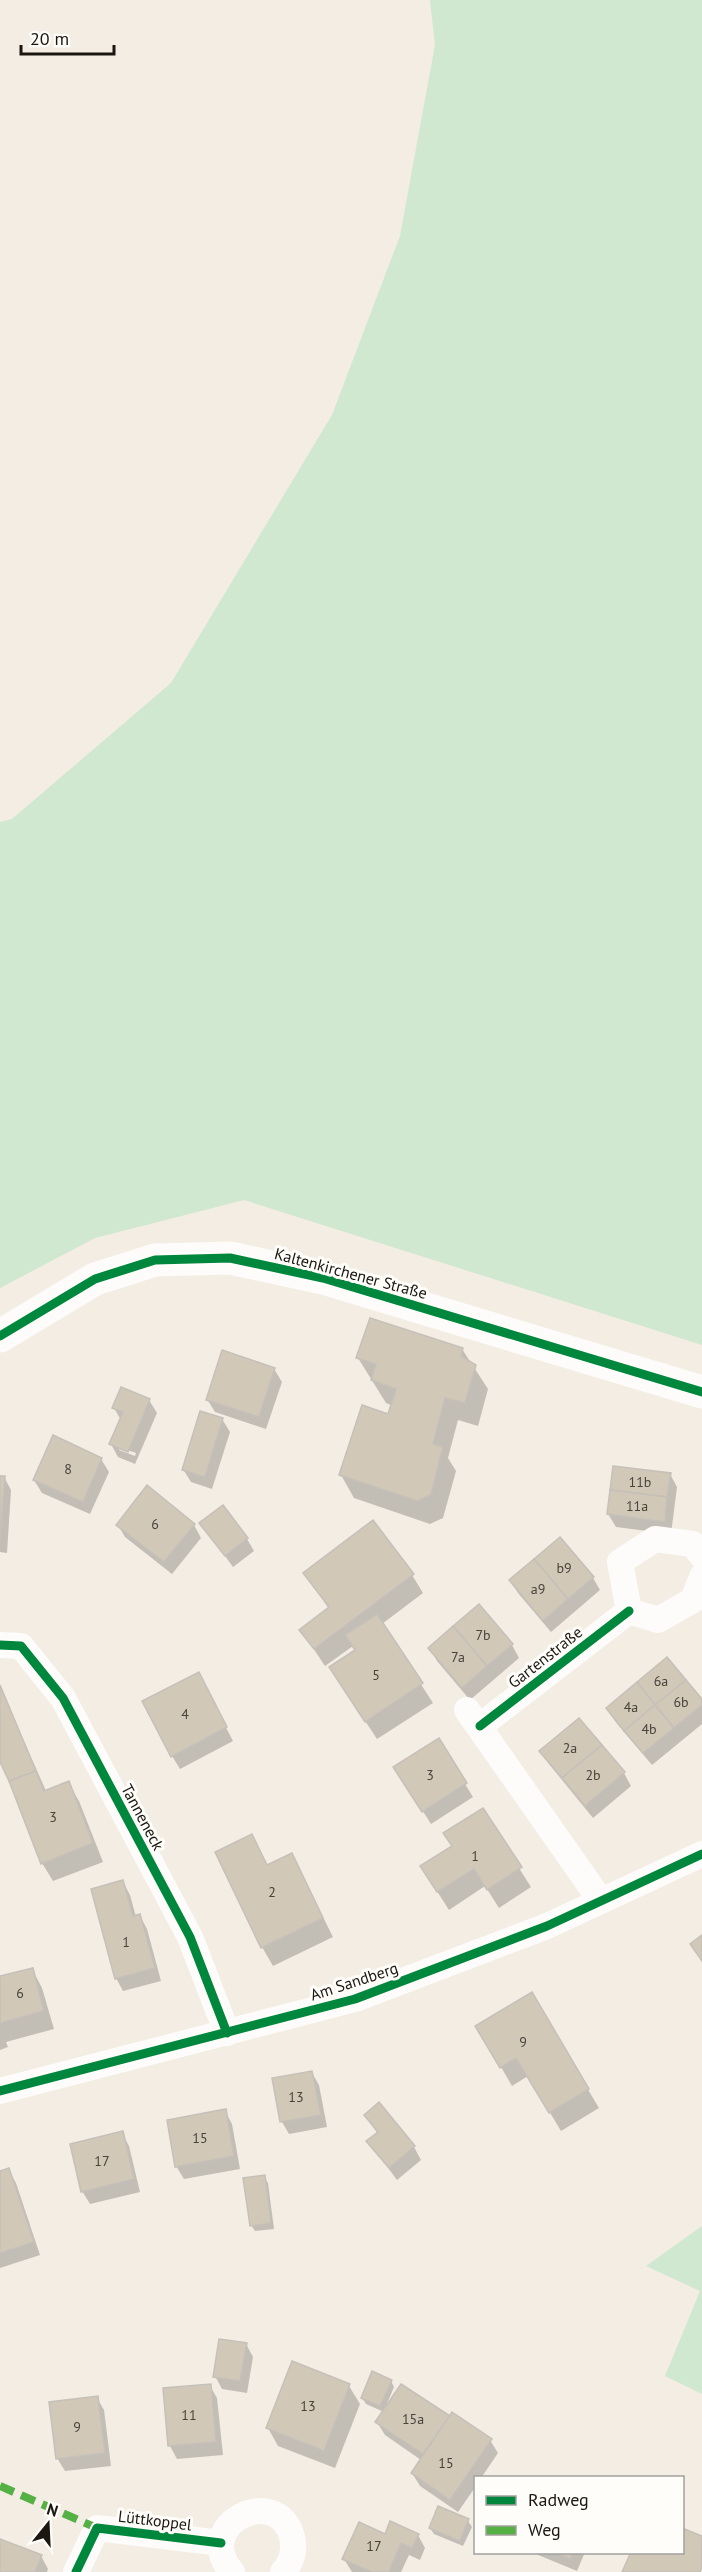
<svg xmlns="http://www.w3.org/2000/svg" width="702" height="2572" font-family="'PT Sans',sans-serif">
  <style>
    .green { fill: #d0e7d0 }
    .shadow { fill: #0003; fill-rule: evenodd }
    .building { fill: #d1c8b8; stroke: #c5c0b9; stroke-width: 1.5 }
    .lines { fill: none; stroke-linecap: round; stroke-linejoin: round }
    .minor { stroke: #fdfcfb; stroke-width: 26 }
    .secondary { stroke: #fdfcfb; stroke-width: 33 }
    .quiet { stroke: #55b144; stroke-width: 8; stroke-dasharray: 15 8; stroke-linecap: butt }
    .cycleway-casing { stroke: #fffdfa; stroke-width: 13 }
    .cycleway { stroke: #00873e; stroke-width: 9 }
    .labels { text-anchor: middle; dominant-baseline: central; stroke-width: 6; stroke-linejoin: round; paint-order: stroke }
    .number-label { font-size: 14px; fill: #48433b }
    .street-label { font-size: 16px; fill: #1a1711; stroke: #fffdfa }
  </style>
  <rect width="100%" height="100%" fill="#f3ede3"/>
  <g class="green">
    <path d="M430,0H702V1345L244,1200L95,1238L0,1288V822L12,819L171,683L332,415L400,236L435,45Z"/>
    <path d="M702,2226V2394L665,2376L700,2291L646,2266Z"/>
  </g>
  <g class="shadow">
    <path d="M462,1349L488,1389L478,1426L458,1420L448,1458L456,1471L443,1518L430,1524L354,1498L341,1475L389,1415L393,1406L386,1403L358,1358Z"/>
    <path d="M274,1369L282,1382L266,1429L215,1412L207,1399Z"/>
    <path d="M149,1400L157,1413L135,1464L118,1457L111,1444L121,1420L114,1408ZM119,1447L136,1453L135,1456L119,1450Z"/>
    <path d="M222,1419L230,1432L212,1489L191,1482L183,1469Z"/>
    <path d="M101,1459L109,1472L90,1514L42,1493L34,1480Z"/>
    <path d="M670,1474L677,1487L671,1534L616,1527L608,1514Z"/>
    <path d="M0,1477H4L11,1490L7,1553L0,1552Z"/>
    <path d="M201,1523L247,1539L254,1551L233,1567Z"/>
    <path d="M118,1525H194L201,1538L172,1574L125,1537Z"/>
    <path d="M305,1573L412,1575L423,1593L382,1624L433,1703L377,1739L342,1686L356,1651L353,1646L325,1666L301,1630L329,1609Z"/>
    <path d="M593,1578L600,1590L551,1632L518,1593L511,1581Z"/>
    <path d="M479,1606L512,1645L519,1658L470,1700L437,1661L430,1648Z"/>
    <path d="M0,1687L46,1791L68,1783L79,1801L103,1862L53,1881L42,1863L0,1758Z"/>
    <path d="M205,1687L233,1741L180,1769L172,1756Z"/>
    <path d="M702,1701V1724L652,1765L615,1721L608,1708Z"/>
    <path d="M438,1740L473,1797L431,1824L403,1780Z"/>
    <path d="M541,1751L624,1773L631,1786L593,1818L549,1764Z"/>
    <path d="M482,1810L531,1887L499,1908L485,1886L449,1910L433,1885L453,1847Z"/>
    <path d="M252,1836L268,1866L292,1855L333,1937L273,1966L262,1947Z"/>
    <path d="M123,1882L130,1895L136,1917L140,1916L147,1929L161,1981L123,1991L116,1978Z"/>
    <path d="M32,1969L42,1988L54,2029L6,2042L8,2047L0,2050V1978Z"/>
    <path d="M531,1994L599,2108L561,2131L528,2076L512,2086L477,2026Z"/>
    <path d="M312,2073L319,2085L327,2127L289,2134L282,2122Z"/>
    <path d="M379,2104L414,2147L421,2160L397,2180L368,2141L378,2134L365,2115Z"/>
    <path d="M225,2111L232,2124L240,2169L184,2179L176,2166Z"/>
    <path d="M122,2133L129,2146L140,2192L90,2204L82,2191Z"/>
    <path d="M8,2170L16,2183L40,2255L0,2268V2173Z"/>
    <path d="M264,2177L268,2183L274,2229L255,2231L251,2225Z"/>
    <path d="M246,2344L253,2357L247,2393L222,2389L215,2376Z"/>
    <path d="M391,2381L394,2387L386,2406L450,2418L490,2440L498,2453L481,2478H476V2486L458,2512L420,2486L412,2473L421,2460L385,2435L377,2422L384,2412L366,2404L362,2398Z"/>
    <path d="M210,2386L217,2398L223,2455L177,2459L170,2446L164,2390Z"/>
    <path d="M349,2386L360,2404L335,2468L278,2446L268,2428Z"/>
    <path d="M97,2398L104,2410L111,2466L65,2471L57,2458Z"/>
    <path d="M468,2521L472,2527L463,2546L434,2534L430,2528Z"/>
    <path d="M418,2535L425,2548L420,2560L409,2555L401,2572H352L344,2559L386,2536Z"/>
    <path d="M0,2541L41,2556L48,2569L47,2572H0Z"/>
    <path d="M531,2552H585L577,2571Z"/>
  </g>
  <g class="building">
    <path d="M370,1318L463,1348L461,1356L476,1365L465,1403L445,1398L433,1444L443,1447L431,1495L417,1501L339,1475L362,1405L388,1414L396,1389L371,1380L376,1364L356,1358Z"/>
    <path d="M222,1350L275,1368L259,1417L206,1400Z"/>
    <path d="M121,1387L150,1399L128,1452L109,1444L123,1412L112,1408Z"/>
    <path d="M200,1411L223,1418L205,1477L182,1470Z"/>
    <path d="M53,1435L102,1458L83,1502L33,1480Z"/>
    <path d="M613,1466L671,1473L667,1497L610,1490Z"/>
    <path d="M0,1476H5L0,1541Z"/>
    <path d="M147,1485L195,1524L164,1562L116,1525Z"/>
    <path d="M610,1490L667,1497L665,1522L607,1514Z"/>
    <path d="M223,1505L248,1538L225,1556L199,1523Z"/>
    <path d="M373,1520L414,1574L314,1649L299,1630L329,1607L303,1573Z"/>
    <path d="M560,1537L594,1577L568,1599L534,1559Z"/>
    <path d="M534,1559L568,1599L543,1621L509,1580Z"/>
    <path d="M479,1604L513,1644L487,1666L453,1626Z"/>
    <path d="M377,1614L423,1683L365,1722L329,1667L355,1650L345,1635Z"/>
    <path d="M453,1626L487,1666L462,1688L428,1648Z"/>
    <path d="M667,1657L686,1680L655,1705L637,1682Z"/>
    <path d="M199,1672L227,1727L171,1757L142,1701Z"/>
    <path d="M686,1680L702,1699V1705L674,1728L655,1705Z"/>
    <path d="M637,1682L655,1705L624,1731L606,1708Z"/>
    <path d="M0,1685L36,1771L9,1781L0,1762Z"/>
    <path d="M655,1705L674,1728L643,1753L624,1731Z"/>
    <path d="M579,1718L602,1745L562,1778L539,1751Z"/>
    <path d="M439,1738L467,1783L422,1812L393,1767Z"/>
    <path d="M602,1745L625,1772L585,1806L562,1778Z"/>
    <path d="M36,1771L44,1791L69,1781L93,1843L41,1864L9,1781Z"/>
    <path d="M483,1808L522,1867L487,1890L474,1869L437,1892L420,1866L452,1846L443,1833Z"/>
    <path d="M252,1834L267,1865L292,1853L323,1918L261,1948L215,1852Z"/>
    <path d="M123,1880L133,1916L140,1914L155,1968L115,1979L91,1889Z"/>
    <path d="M702,1935V1961L690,1944Z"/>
    <path d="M33,1968L44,2011L0,2023V1976Z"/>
    <path d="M532,1992L589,2089L549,2113L516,2058L500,2068L475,2026Z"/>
    <path d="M312,2071L321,2115L280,2122L272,2078Z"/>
    <path d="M379,2102L415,2146L389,2168L366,2141L378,2132L364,2115Z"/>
    <path d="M226,2109L234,2156L175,2167L167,2120Z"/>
    <path d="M123,2131L134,2179L81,2192L70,2144Z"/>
    <path d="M9,2168L34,2242L0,2253V2171Z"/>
    <path d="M265,2175L271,2223L250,2226L243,2178Z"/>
    <path d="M219,2339L247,2343L240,2381L213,2377Z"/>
    <path d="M292,2361L350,2384L324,2451L266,2428Z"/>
    <path d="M372,2371L392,2380L380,2406L361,2398Z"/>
    <path d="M211,2384L216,2442L168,2446L163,2388Z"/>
    <path d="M401,2384L450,2416L423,2454L375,2422Z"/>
    <path d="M98,2396L105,2453L56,2459L49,2402Z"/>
    <path d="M452,2412L492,2439L450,2500L411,2473Z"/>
    <path d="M438,2506L469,2519L460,2541L429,2528Z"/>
    <path d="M390,2521L419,2534L412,2548L401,2543L389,2572H372L342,2559L359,2522L385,2534Z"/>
    <path d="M682,2528L702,2536V2567L700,2572H622L631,2552H682Z"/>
    <path d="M0,2539L42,2555L35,2572H0Z"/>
    <path d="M554,2552H573L570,2559Z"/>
  </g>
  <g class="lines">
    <g class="minor">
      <path d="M629,1611L620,1562L655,1539L693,1544L702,1556"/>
      <path d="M629,1611L658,1620L693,1600L702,1577"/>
      <path d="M0,1645L21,1646L63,1698L190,1937L227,2033"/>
      <path d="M467,1710L601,1901"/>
      <path d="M480,1726L629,1611"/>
      <path d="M0,2091L355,1999L547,1926L702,1854"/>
      <path d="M76,2572L97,2528L221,2543"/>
      <path d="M232,2572C191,2525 277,2482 292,2537C295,2550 292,2562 283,2572"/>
    </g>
    <path class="secondary" d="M0,1336L95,1279L155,1260L230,1258L323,1278L702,1392"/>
    <path class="quiet" d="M0,2486L97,2528"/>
    <defs>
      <g id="cycleway">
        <path d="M0,1336L95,1279L155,1260L230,1258L323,1278L702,1392"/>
        <path d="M0,1645L21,1646L63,1698L190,1937L227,2033"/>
        <path d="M480,1726L629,1611"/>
        <path d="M0,2091L355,1999L547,1926L702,1854"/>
        <path d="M76,2572L97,2528L221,2543"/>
      </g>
    </defs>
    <use href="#cycleway" class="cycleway-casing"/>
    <use href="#cycleway" class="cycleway"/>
  </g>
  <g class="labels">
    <g class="number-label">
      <text x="68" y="1469">8</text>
      <text x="640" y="1482">11b</text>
      <text x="637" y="1506">11a</text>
      <text x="155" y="1524">6</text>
      <text x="564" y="1568">b9</text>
      <text x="538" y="1589">a9</text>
      <text x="483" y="1635">7b</text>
      <text x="458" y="1657">7a</text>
      <text x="376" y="1675">5</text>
      <text x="661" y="1681">6a</text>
      <text x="681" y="1702">6b</text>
      <text x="631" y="1707">4a</text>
      <text x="185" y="1714">4</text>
      <text x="649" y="1729">4b</text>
      <text x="570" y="1748">2a</text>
      <text x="430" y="1775">3</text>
      <text x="593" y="1775">2b</text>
      <text x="53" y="1817">3</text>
      <text x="475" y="1856">1</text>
      <text x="272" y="1892">2</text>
      <text x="126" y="1942">1</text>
      <text x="20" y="1993">6</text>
      <text x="523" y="2042">9</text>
      <text x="296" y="2097">13</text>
      <text x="200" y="2138">15</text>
      <text x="102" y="2161">17</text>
      <text x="308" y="2406">13</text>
      <text x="189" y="2415">11</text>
      <text x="413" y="2419">15a</text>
      <text x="77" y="2427">9</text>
      <text x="446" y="2463">15</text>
      <text x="374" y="2546">17</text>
    </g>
    <g class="street-label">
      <text transform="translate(351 1273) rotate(15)">Kaltenkirchener Straße</text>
      <text transform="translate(545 1657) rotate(-38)">Gartenstraße</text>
      <text transform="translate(143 1817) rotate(62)">Tanneneck</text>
      <text transform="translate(354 1981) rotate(-18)">Am Sandberg</text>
      <text transform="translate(155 2520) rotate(7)">Lüttkoppel</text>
    </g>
  </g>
  <rect x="474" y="2476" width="210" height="78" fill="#fffdfa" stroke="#a3a19d" stroke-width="1.5"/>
  <rect x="486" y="2496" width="30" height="9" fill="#00873e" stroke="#a3a19d" stroke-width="1.5"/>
  <text x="528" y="2506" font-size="18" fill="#1a1711">Radweg</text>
  <rect x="486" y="2526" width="30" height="9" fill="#55b144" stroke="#a3a19d" stroke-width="1.5"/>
  <text x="528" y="2536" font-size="18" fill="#1a1711">Weg</text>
  <g transform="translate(48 2524) rotate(18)" stroke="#fffdfa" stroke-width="4.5" paint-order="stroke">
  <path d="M0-4.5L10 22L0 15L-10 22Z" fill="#1a1711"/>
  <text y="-9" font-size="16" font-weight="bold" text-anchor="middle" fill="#1a1711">N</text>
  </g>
  <path d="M21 45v9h93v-9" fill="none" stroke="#1a1711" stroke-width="3"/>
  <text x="30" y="45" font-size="18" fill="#1a1711" stroke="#fffdfa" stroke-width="4.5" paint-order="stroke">20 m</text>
</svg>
